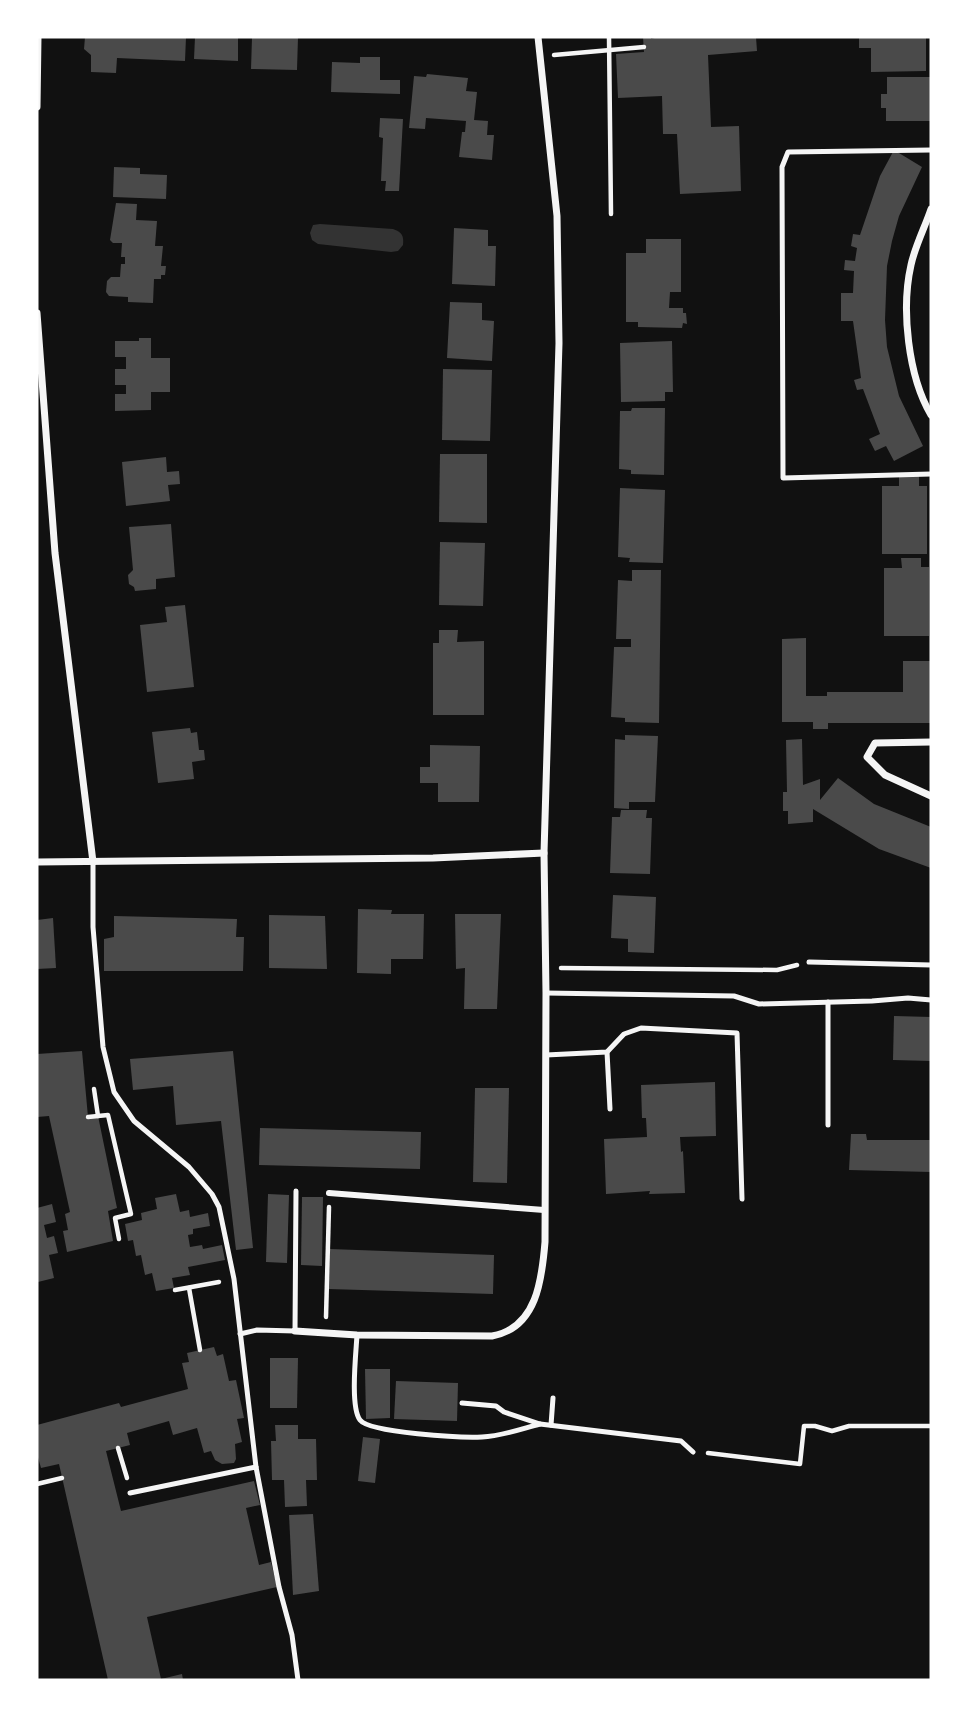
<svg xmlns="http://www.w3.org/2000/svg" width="968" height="1717" font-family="Raleway,sans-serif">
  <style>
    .water { fill: #333 }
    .building { fill: #4a4a4a }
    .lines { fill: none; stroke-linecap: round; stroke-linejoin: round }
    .path { stroke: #f5f5f5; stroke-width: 4.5 }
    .service { stroke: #f5f5f5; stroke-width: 5 }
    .pedestrian { stroke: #f5f5f5; stroke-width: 6 }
    .minor { stroke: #f5f5f5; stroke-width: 7 }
  </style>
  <rect width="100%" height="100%" fill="#111"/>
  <path class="water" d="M320,224L393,229C402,232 404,236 403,245L398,251L391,252L318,244L312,240L310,233L313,225Z"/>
  <g class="building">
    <path d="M85,37H186L185,61L117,58L116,73L91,72V55L84,49Z"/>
    <path d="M195,37H238V61L194,59Z"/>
    <path d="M252,37H298L297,70L251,69Z"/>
    <path d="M643,37H651V39L658,37H756L757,51L708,55L711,127L739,126L741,191L680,194L677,134H663L662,96L618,98L616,54L644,52Z"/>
    <path d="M859,37H926V71L871,72V48H859Z"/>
    <path d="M360,57H380V80H400V94L331,92L332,62L360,63Z"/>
    <path d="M427,74L468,78L466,91L477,92L474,120L488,121L487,135H494L492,160L459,157L462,132H465L466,121L426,118L425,129L409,128L414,76L426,77Z"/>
    <path d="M887,77H930L931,121H886V108H881V94H887Z"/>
    <path d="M380,118L403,119L399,191H385L386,181H381L383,138L379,137Z"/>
    <path d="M894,150L922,167L899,216L892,241L887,266L885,320L887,347L899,396L923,446L894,461L886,446L875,451L869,439L880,434L863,389L857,390L854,380L861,378L853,321H841V293H853L854,271L844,270L845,260L855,261L857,248L851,246L853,234L860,235L880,176Z"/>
    <path d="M114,167L140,168V174L167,175L166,199L113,197Z"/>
    <path d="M116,203L137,204L136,220L157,221L155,246H163L161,266H166L165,275H161V279H154L153,303L128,302V297L109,296L106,292L107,281L111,277H120L121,264H125V257H121L122,243H113L110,240Z"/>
    <path d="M454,228L488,230V246H496L495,286L452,284Z"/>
    <path d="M646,239H681V292H670L669,308H683V313H686L687,324L683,323L682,328L638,327V322H626V253H646Z"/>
    <path d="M450,302L482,303V320L494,321L492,361L447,358Z"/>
    <path d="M139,338H151V358H170V392H151V410L115,411V394H126V385H115V369H126V357H115V341H139Z"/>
    <path d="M672,341L673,392H665V401L621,402L620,343Z"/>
    <path d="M443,369L492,370L490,441L442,440Z"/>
    <path d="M632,408H665L664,475L631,474V470L619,469L620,411H631Z"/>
    <path d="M440,454H487V523L439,522Z"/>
    <path d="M166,457L167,472L179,471L180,484L168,485L170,501L126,506L122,462Z"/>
    <path d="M919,476V486H927V554H882V486H899V477Z"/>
    <path d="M620,488L665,490L663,563L629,562L630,558L618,557Z"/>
    <path d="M171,524L175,577L156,579V589L135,591L134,587L129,584L128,575L133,570L129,527Z"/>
    <path d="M440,542L485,543L483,606L439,605Z"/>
    <path d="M901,558H921V567H929V636H884V568H902Z"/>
    <path d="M632,570H661L659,723L625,722V718L611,717L614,647H631V639H616L618,580L632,581Z"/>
    <path d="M185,605L194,687L147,692L140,625L167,622L165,607Z"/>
    <path d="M439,630H458L457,642L484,641V715H433V643H439Z"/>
    <path d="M806,638V696H827V692H903V661H930V723H828V729H813V722H782V639Z"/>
    <path d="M190,728L191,733L197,732L199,750H204L205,760L192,762L194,779L158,783L152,732Z"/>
    <path d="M625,735L658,736L655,802H629V809L614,808L615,739L625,740Z"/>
    <path d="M802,739L803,785L820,779V800L838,778L874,804L931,827V868L879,849L813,809V822L788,824V811H783V792H787L786,740Z"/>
    <path d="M430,745L480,746L479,802H438V783H420V767H430Z"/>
    <path d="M621,810H647L646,818H652L650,874L610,873L612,817H620Z"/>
    <path d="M613,895L656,897L654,953L628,952V939L611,938Z"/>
    <path d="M358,909L392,910L391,914H424L423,959H391V974L357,973Z"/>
    <path d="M455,914H501L497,1009H464L465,968L456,969Z"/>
    <path d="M269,915L325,916L327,969L269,968Z"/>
    <path d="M114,916L237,919L236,937H244L243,971H104V939L114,937Z"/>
    <path d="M53,918L56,968L37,969V920Z"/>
    <path d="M894,1016L931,1017V1061L893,1060Z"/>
    <path d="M82,1051L88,1117L98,1116L117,1208L108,1211L113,1241L67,1252L63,1231L68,1230L65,1214L70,1212L49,1116L37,1117V1054Z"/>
    <path d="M233,1051L253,1248L236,1250L221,1121L176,1125L173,1086L133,1090L130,1059Z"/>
    <path d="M715,1082L716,1136L680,1137L681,1152L683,1151L685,1193L649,1194L650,1191L606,1194L604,1139L647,1137L646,1118H642L641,1085Z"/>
    <path d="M475,1088H509L507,1183L473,1182Z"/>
    <path d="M260,1128L421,1132L420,1169L259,1165Z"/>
    <path d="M851,1134H866L867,1140H931V1172L849,1170Z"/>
    <path d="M176,1194L180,1212L189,1210L190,1217L208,1213L210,1226L193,1229V1234L188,1235L190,1247L202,1245L203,1249L222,1245L225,1260L188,1267L190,1275L172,1278L174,1288L156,1291L152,1273L145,1275L141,1255L136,1256L133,1240L128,1241L125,1224L142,1220L141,1213L157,1209L155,1198Z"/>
    <path d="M268,1194L289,1195L287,1263L266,1262Z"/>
    <path d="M302,1197H323L322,1266L301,1265Z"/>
    <path d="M52,1204L56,1222L44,1225L47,1238L54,1236L58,1253L49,1255L54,1278L38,1282L37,1208Z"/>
    <path d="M330,1249L494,1255L493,1294L329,1289Z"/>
    <path d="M214,1347L217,1356L223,1354L229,1381L236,1380L244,1418L237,1419L242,1442L235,1444L236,1459L234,1463L222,1464L215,1460L211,1451L204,1453L197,1428L173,1435L169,1421L127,1433L130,1445L106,1451L121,1511L254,1481L260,1505L246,1508L259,1565L271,1562L277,1587L147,1617L161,1679L182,1674L183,1680H108L59,1464L41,1468L37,1454V1425L119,1403L121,1407L188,1389L182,1363L189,1362L187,1353Z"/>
    <path d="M270,1358H298L297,1408H270Z"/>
    <path d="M365,1369H390V1418L366,1419Z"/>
    <path d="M396,1381L458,1383L457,1421L394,1419Z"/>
    <path d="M275,1425H298V1439H316L317,1480H306L307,1506L285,1507L284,1480H272L271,1441H276Z"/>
    <path d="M363,1437L380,1439L375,1483L358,1481Z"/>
    <path d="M313,1514L319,1591L293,1595L289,1515Z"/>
  </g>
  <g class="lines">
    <g class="path">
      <path d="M609,37L611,214"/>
      <path d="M554,55L644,47"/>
      <path d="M561,968L777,970L797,965"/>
      <path d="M94,1089L98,1116"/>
      <path d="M88,1117L108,1115L131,1214L115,1218L119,1239"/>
      <path d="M189,1288L200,1350"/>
      <path d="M175,1290L219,1282"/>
      <path d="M326,1317L329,1207"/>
      <path d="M118,1448L127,1478"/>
      <path d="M708,1453L800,1464L804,1426H815L832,1431L849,1426H931"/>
      <path d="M37,1484L62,1478"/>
    </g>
    <g class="service">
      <path d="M931,150L788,152L782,167L783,478L931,474"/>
      <path d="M93,862V927L103,1047L114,1092L134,1121L189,1167L212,1194L219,1207L234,1279L256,1467L279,1587L292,1635L298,1680"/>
      <path d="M809,962L931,965"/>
      <path d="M546,993L734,996L759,1004L872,1001L908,998L931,1000"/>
      <path d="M828,1002V1125"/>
      <path d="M607,1052L610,1109"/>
      <path d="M546,1055L607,1052L624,1034L641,1028L737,1033L742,1199"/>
      <path d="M240,1334L257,1330L295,1331L296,1191"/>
      <path d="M357,1335C356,1353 350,1407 360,1420C370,1433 463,1438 482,1437C502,1436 521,1429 540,1424"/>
      <path d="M462,1403L496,1406L504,1412L540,1424L681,1441L693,1452"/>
      <path d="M551,1425L553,1398"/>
      <path d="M130,1493L256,1467"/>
    </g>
    <path class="pedestrian" d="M329,1193L544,1210"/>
    <g class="minor">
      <path d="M37,107L38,37"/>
      <path d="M931,209C925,227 915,246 911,265C901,309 908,376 931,415"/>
      <path d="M37,313L55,553L93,862"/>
      <path d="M931,742L875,743L867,757L885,775L931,796"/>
      <path d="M37,862L433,858L544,853"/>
      <path d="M295,1331L357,1335L492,1336C537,1328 542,1279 545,1242L546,993L544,853L559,343L557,216L538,37"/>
    </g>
  </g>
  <rect width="968" height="1717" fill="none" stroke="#ffffff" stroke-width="77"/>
</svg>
